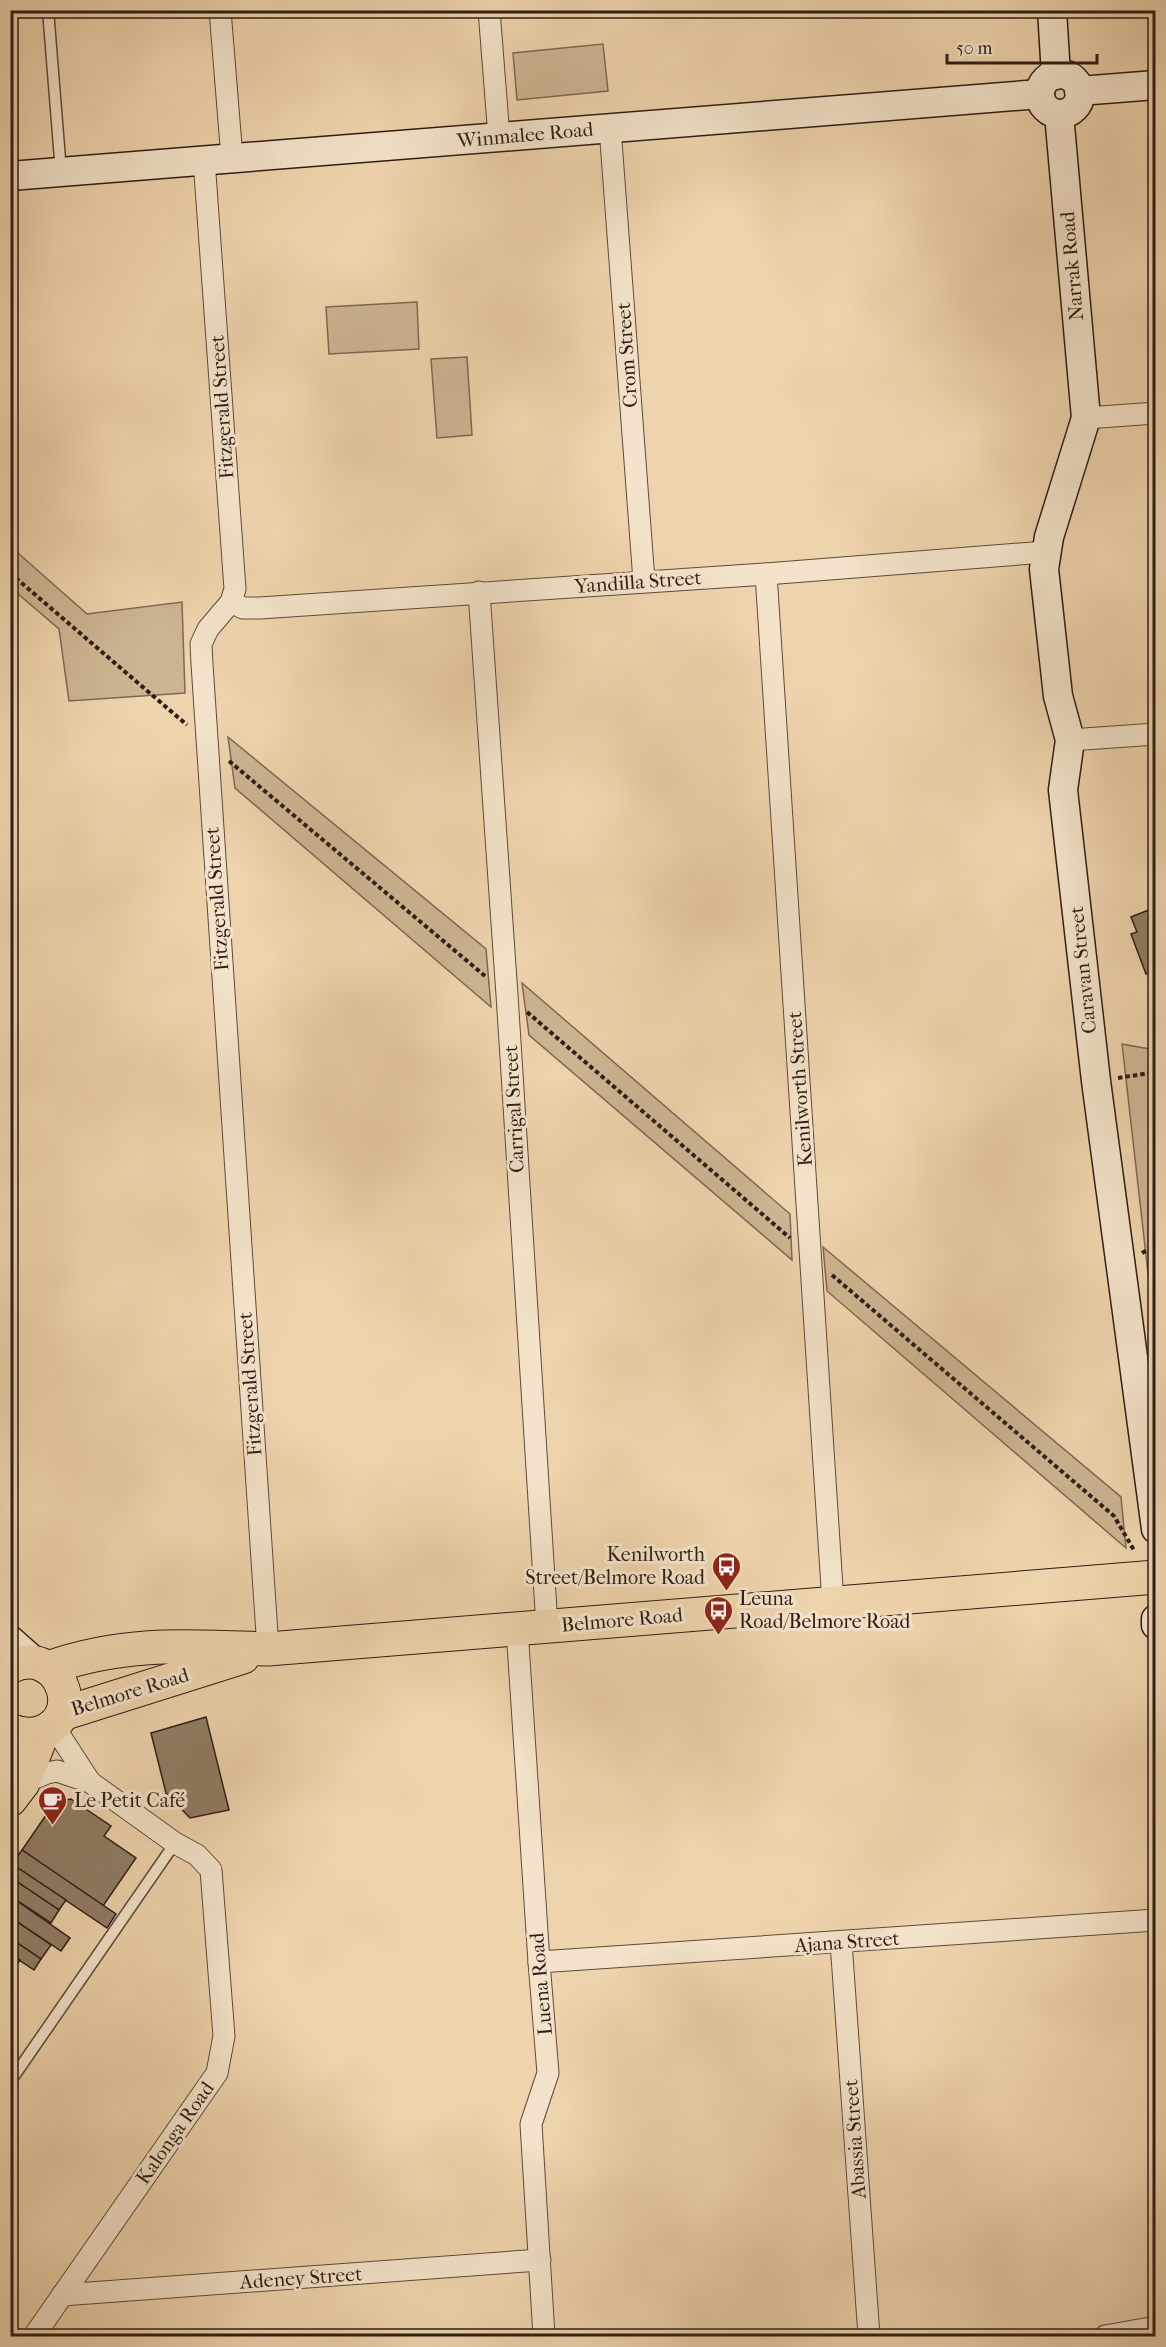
<svg xmlns="http://www.w3.org/2000/svg" width="1166" height="2347" font-family="'IM FELL French Canon',serif">
  <style>
    .green { fill: #cdb593; stroke: #7d6954; stroke-width: 1.5 }
    .building { fill: #917c65; stroke: #2d1d16; stroke-width: 1.5 }
    .lines { fill: none; stroke-linecap: round; stroke-linejoin: round }
    .lane-casing { stroke: #5d4b3c; stroke-width: 13 }
    .street-casing { stroke: #5d4b3c; stroke-width: 23 }
    .secondary-casing { stroke: #2d1d16; stroke-width: 31 }
    .primary-casing { stroke: #2d1d16; stroke-width: 35 }
    .path { stroke: #2d1d16; stroke-width: 4; stroke-dasharray: 4.5 3; stroke-linecap: butt }
    .lane { stroke: #f4e3ca; stroke-width: 10 }
    .street { stroke: #f4e3ca; stroke-width: 21 }
    .secondary { stroke: #f4e3ca; stroke-width: 28 }
    .primary { stroke: #eed4ad; stroke-width: 33 }
    .labels { text-anchor: middle; dominant-baseline: central; stroke-width: 6; stroke-linejoin: round; paint-order: stroke }
    .street-label { font-size: 20px; fill: #2d1d16; stroke: #f4e3ca }
    .poi-label { font-size: 20px; fill: #2d1d16; stroke: #f4e3ca; text-anchor: start }
  </style>
  <rect width="100%" height="100%" fill="#eed4ad"/>
  <filter id="stains"><feTurbulence type="fractalNoise" baseFrequency=".00333" numOctaves="4"/><feColorMatrix values="0 0 0 0 .2 0 0 0 0 .09 0 0 0 0 .02 0 0 0 .5 -.17"/></filter>
  <radialGradient id="worn" r=".72"><stop offset=".6" stop-color="#630" stop-opacity="0"/><stop offset="1" stop-color="#630" stop-opacity=".3"/></radialGradient>
  <g class="green">
    <path d="M603,44L608,91L517,100L513,53Z"/>
    <path d="M417,302L419,349L329,354L326,307Z"/>
    <path d="M467,357L472,435L437,438L431,359Z"/>
    <path d="M10,546L87,614L182,602L185,693L69,701L59,629L11,588Z"/>
    <path d="M228,737L486,949L491,1007L235,788Z"/>
    <path d="M522,983L790,1214L792,1260L529,1035Z"/>
    <path d="M1122,1044L1155,1050V1316L1153,1317Z"/>
    <path d="M823,1247L1121,1497L1126,1548L827,1291Z"/>
  </g>
  <g class="building">
    <path d="M1156,907V970L1146,974L1131,934L1137,932L1131,917Z"/>
    <path d="M206,1717L229,1810L190,1818L166,1793L151,1733Z"/>
    <path d="M71,1799L111,1826L104,1836L136,1858L103,1906L22,1850L55,1802Z"/>
    <path d="M22,1850L116,1914L107,1928L12,1864Z"/>
    <path d="M12,1864L66,1900L59,1910L10,1877Z"/>
    <path d="M10,1877L59,1910L51,1923L10,1896Z"/>
    <path d="M10,1896L70,1938L61,1951L10,1917Z"/>
    <path d="M10,1917L51,1945L41,1959L10,1938Z"/>
    <path d="M10,1938L41,1959L34,1970L10,1954Z"/>
    <path d="M10,1954L20,1960L10,1974Z"/>
  </g>
  <g class="lines">
    <defs>
      <g id="lane">
        <path d="M48,10L61,172"/>
        <path d="M10,2082L175,1843"/>
      </g>
      <g id="street">
        <path d="M220,10L232,158"/>
        <path d="M489,10L499,137"/>
        <path d="M610,128L644,581"/>
        <path d="M204,160L235,589L231,602L208,629L201,644L202,664L268,1649"/>
        <path d="M1086,418L1156,413"/>
        <path d="M766,574L833,1603"/>
        <path d="M479,592L507,995L547,1626"/>
        <path d="M231,602L243,608H260L766,574L1045,552"/>
        <path d="M1070,740L1156,734"/>
        <path d="M517,1629L539,1962L548,2073L531,2124L544,2336"/>
        <path d="M53,1725L90,1782"/>
        <path d="M23,1783L47,1773L57,1771L90,1782L175,1843L197,1855L211,1870L224,2036L217,2073L34,2336"/>
        <path d="M841,1942L869,2336"/>
        <path d="M539,1962L1156,1920"/>
        <path d="M62,2295L540,2260"/>
        <path d="M1105,2336L1156,2327"/>
      </g>
      <g id="secondary">
        <path d="M1052,10L1056,75"/>
        <circle cx="1060" cy="94" r="20"/>
        <path d="M1079,91L1156,85"/>
        <path d="M1059,114L1086,418L1049,537L1044,569L1058,696L1070,740L1063,790L1096,1081L1156,1529"/>
        <path d="M10,176L1040,94"/>
        <path d="M1156,1619V1625"/>
        <path d="M10,1640L36,1663"/>
      </g>
      <g id="primary">
        <path d="M10,1667C57,1643 88,1714 42,1732C31,1736 21,1735 10,1730"/>
        <path d="M48,1668C124,1641 189,1646 268,1649L1156,1577"/>
        <path d="M62,1714L243,1657"/>
        <path d="M10,1800L23,1783L43,1732"/>
      </g>
    </defs>
    <use href="#lane" class="lane-casing"/>
    <use href="#street" class="street-casing"/>
    <use href="#secondary" class="secondary-casing"/>
    <use href="#primary" class="primary-casing"/>
    <g class="path">
      <path d="M10,573L187,725"/>
      <path d="M229,761L485,976"/>
      <path d="M527,1012L790,1238"/>
      <path d="M1118,1078L1156,1072"/>
      <path d="M1142,1253L1156,1245"/>
      <path d="M832,1275L1114,1516L1135,1552"/>
    </g>
    <use href="#lane" class="lane"/>
    <use href="#street" class="street"/>
    <use href="#secondary" class="secondary"/>
    <use href="#primary" class="primary"/>
  </g>
  <defs>
    <symbol id="bus-pin" viewBox="-11 -11 22 30"><path d="M0 17L-7.5 6A9.5 9.5 0 1 1 7.5 6Z" fill="#8f2418" stroke="#f4e3ca"/><path d="M-5-6H5V4H4V6H2V4H-2V6H-4V4H-5ZM-3.5-4V0h7V-4ZM-3.5 1.2v1.5H-2V1.2ZM2 1.2v1.5H3.5V1.2Z" fill="#fff"/></symbol>
    <symbol id="cafe-pin" viewBox="-11 -11 22 30"><path d="M0 17L-7.5 6A9.5 9.5 0 1 1 7.5 6Z" fill="#8f2418" stroke="#f4e3ca"/><path d="M-5.5-4.5H6V0H3Q3 3.5 0 3.5H-2.5Q-5.5 3.5-5.5 0ZM3-3.2v2h1.7v-2ZM-6 4.5H4V6H-6Z" fill="#fff"/></symbol>
  </defs>
  <g fill-rule="evenodd">
    <use href="#bus-pin" x="710" y="1550" width="33" height="45"/>
    <use href="#bus-pin" x="702" y="1594" width="33" height="45"/>
    <use href="#cafe-pin" x="36" y="1784" width="33" height="45"/>
  </g>
  <g class="labels">
    <g class="street-label">
      <text transform="translate(525 135) rotate(-5)">Winmalee Road</text>
      <text transform="translate(1072 266) rotate(-95)">Narrak Road</text>
      <text transform="translate(627 355) rotate(-94)">Crom Street</text>
      <text transform="translate(222 407) rotate(-94)">Fitzgerald Street</text>
      <text transform="translate(638 582) rotate(-4)">Yandilla Street</text>
      <text transform="translate(217 899) rotate(-94)">Fitzgerald Street</text>
      <text transform="translate(1083 970) rotate(-96)">Caravan Street</text>
      <text transform="translate(800 1089) rotate(-94)">Kenilworth Street</text>
      <text transform="translate(514 1109) rotate(-93)">Carrigal Street</text>
      <text transform="translate(250 1384) rotate(-94)">Fitzgerald Street</text>
      <text transform="translate(622 1620) rotate(-5)">Belmore Road</text>
      <text transform="translate(130 1692) rotate(-17)">Belmore Road</text>
      <text transform="translate(847 1942) rotate(-4)">Ajana Street</text>
      <text transform="translate(541 1984) rotate(-95)">Luena Road</text>
      <text transform="translate(175 2133) rotate(-55)">Kalonga Road</text>
      <text transform="translate(855 2139) rotate(-94)">Abassia Street</text>
      <text transform="translate(301 2278) rotate(-4)">Adeney Street</text>
    </g>
    <g class="poi-label">
      <text x="705" y="1554" text-anchor="end">Kenilworth<tspan x="705" dy="23">Street/Belmore Road</tspan></text>
      <text x="739" y="1598">Leuna<tspan x="739" dy="23">Road/Belmore Road</tspan></text>
      <text x="74" y="1800">Le Petit Café</text>
    </g>
  </g>
  <rect width="1166" height="2347" fill="none" stroke="#eed4ad" stroke-width="36"/>
  <rect x="12" y="12" width="1142" height="2323" fill="none" stroke="#2d1d16" stroke-width="3"/>
  <rect x="18" y="18" width="1130" height="2311" fill="none" stroke="#2d1d16" stroke-width="1.5"/>
  <path d="M947 54v9h150v-9" fill="none" stroke="#2d1d16" stroke-width="3"/>
  <text x="956" y="54" font-size="18" fill="#2d1d16" stroke="#f4e3ca" stroke-width="4.5" paint-order="stroke">50 m</text>
  <rect width="100%" height="100%" filter="url(#stains)"/>
  <rect width="100%" height="100%" fill="url(#worn)"/>
</svg>
